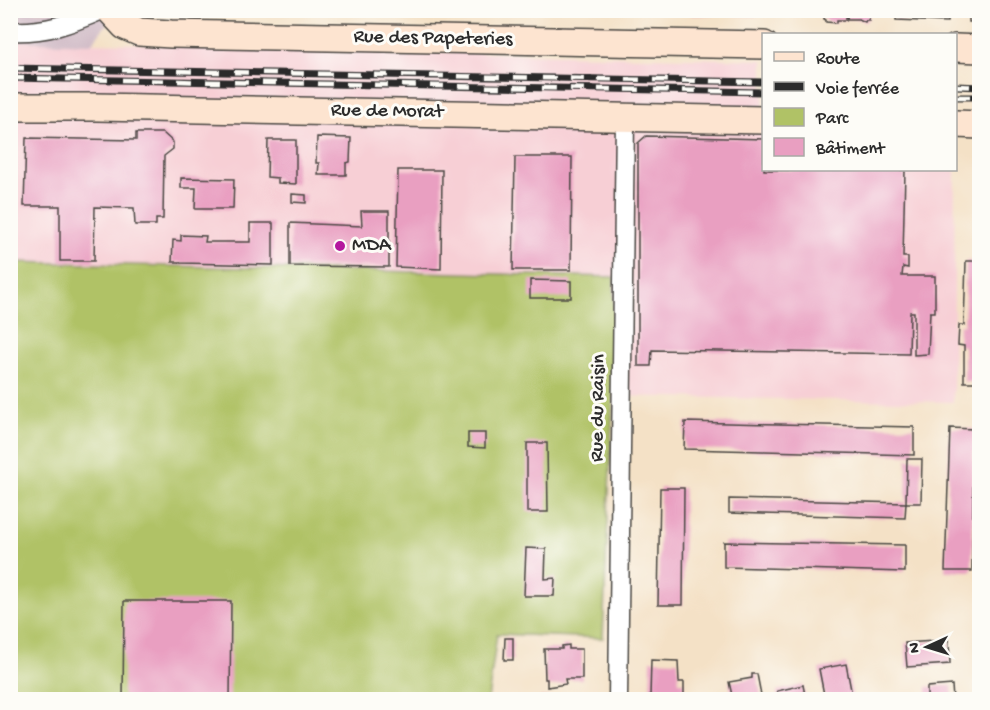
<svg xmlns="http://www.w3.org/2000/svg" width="990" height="710" font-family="'Gochi Hand',sans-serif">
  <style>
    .built { fill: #f7cfd5 }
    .industrial { fill: #d2bdc8 }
    .green { fill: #b0c266; stroke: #6e7648; stroke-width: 1.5 }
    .building { fill: #e99fc1 }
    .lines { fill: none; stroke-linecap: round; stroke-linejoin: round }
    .street-casing { stroke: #494642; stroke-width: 21 }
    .secondary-casing { stroke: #494642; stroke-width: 30 }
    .street { stroke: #fff; stroke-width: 18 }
    .secondary { stroke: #fde4d0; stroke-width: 27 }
    .rail-casing { stroke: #2b2b2b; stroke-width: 7 }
    .rail { stroke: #fdfcf7; stroke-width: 4.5; stroke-dasharray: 14; stroke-linecap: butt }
    .poi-dot { fill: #b5179e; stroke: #fdfcf7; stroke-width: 2 }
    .labels { text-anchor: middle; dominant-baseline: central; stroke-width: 6; stroke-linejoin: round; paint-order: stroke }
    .street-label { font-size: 20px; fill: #2b2b2b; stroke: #fdfcf7 }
    .poi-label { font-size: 20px; fill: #2b2b2b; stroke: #fdfcf7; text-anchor: start }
  </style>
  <rect width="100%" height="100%" fill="#fdfcf7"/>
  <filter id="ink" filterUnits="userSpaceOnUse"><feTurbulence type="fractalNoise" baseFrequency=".0167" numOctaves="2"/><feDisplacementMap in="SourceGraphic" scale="12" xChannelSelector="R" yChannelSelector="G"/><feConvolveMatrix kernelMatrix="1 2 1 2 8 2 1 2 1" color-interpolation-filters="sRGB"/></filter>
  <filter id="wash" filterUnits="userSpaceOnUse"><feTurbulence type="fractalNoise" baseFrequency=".008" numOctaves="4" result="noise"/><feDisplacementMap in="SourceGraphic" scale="24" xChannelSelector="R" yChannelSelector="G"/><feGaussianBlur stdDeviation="1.35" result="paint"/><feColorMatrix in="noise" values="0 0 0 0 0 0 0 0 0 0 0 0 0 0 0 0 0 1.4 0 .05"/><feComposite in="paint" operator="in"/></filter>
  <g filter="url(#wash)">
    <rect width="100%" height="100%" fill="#f4e1c6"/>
    <path class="built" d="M11,41L763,60L764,170H955L953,402L613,396L11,321Z"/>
    <path class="industrial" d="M11,11H117L91,44L11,41Z"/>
    <path class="green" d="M11,262L614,277L613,396L603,638L497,634L488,699L11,700Z"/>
    <g id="blocks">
      <g class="building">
        <rect x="691" y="10" width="25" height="5"/>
        <path d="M732,10H757L756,16L732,15Z"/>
        <path d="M773,10H799L798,16L773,15Z"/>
        <path d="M824,10H846V20H837V23L826,22V20L824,19Z"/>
        <path d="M848,10H869V20H866L865,22L859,19H847Z"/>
        <path d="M896,10H949L948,22L896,20Z"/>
        <rect x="969" y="10" width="11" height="12"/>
        <path d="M136,133H163L173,142V149L164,156L163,219H156V225H135L134,208L95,207L94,261H60V206H24L26,138L136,140Z"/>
        <path d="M646,136L764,139V170H905L903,257H908V268L903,267L902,276H935V312H930L928,354L914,355V312H910L909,354L652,350L651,366H638V143Z"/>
        <path d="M317,137L351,138L350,162L346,163V175H318L319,163H316Z"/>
        <path d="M268,140H296V184L278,183V178L267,177Z"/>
        <path d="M515,157H572L571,270H513Z"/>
        <path d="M398,170H442L441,269L396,267Z"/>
        <path d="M181,178L234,179L233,209H195L196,188H181Z"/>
        <path d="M292,194L306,195V203L292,202Z"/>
        <path d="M361,211H389V267L290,266V223L362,226Z"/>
        <path d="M250,223H273V265L180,263V262H172L173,240L181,241V235L206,236L205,242H250Z"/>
        <path d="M966,261H980V382H964V346L958,345L959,325H964Z"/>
        <path d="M530,280L571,281V298H530Z"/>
        <path d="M685,422L914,427V455L684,449Z"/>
        <path d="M950,428L974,429L972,571H945Z"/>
        <path d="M468,433H485V448L468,447Z"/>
        <path d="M527,443H547L548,512H527Z"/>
        <path d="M907,459H922L921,503H906Z"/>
        <path d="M660,488H684L683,605H658Z"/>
        <path d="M729,499L906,503L905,518L729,513Z"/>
        <path d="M724,542L905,545V572L724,567Z"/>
        <path d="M526,548L546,549L545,579L555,578L554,596H524Z"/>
        <path d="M124,601H231L230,700L123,699Z"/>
        <path d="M505,638H513V660H504Z"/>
        <path d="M949,640L950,664L907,667L905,643Z"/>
        <path d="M569,645V649H582V679H565L566,684L547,687V679H545L544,649H562V646Z"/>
        <path d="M651,660L678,661L679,682H684V698L650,697Z"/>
        <path d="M846,664L853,700H825L819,669Z"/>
        <path d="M752,674H757L762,700H733L729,682L752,678Z"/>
        <path d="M803,685L806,700H778L777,691Z"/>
        <path d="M952,685L953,700H927V687Z"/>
        <rect x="540" y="697" width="33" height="3"/>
      </g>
    </g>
  </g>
  <g filter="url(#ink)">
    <use href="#blocks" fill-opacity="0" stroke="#494642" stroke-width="1.5"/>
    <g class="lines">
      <defs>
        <g id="street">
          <path d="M10,31C45,33 70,24 102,10"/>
          <path d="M618,700L625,118"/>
        </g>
        <g id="secondary">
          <path d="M110,10L125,26L139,32L171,34L764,45"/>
          <path d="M956,48L980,49"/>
          <path d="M10,107H97L764,120"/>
          <path d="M956,124L980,125"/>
        </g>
      </defs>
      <use href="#street" class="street-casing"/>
      <use href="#secondary" class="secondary-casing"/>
      <use href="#street" class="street"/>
      <use href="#secondary" class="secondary"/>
      <defs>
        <g id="rail">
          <path d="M10,68L764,82"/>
          <path d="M10,78L764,92"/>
          <path d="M956,86L980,87"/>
          <path d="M956,97H980"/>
        </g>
      </defs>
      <use href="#rail" class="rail-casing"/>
      <use href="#rail" class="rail"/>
    </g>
  </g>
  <circle class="poi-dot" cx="340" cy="246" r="6"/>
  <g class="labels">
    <g class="street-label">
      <text transform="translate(433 39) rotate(1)">Rue des Papeteries</text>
      <text transform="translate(387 112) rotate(1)">Rue de Morat</text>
      <text transform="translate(599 408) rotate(-89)">Rue du Raisin</text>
    </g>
    <g class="poi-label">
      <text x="352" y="246">MDA</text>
    </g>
  </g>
  <rect width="990" height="710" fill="none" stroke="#fdfcf7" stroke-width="36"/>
  <rect x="762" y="33" width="195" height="138" fill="#fdfcf7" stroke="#a9a8a5" stroke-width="1.5"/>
  <rect x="774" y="52" width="30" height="9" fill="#fde4d0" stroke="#a9a8a5" stroke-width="1.5"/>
  <text x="816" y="63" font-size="18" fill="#2b2b2b">Route</text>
  <rect x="774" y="82" width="30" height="9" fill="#2b2b2b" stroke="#a9a8a5" stroke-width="1.5"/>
  <text x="816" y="93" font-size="18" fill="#2b2b2b">Voie ferrée</text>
  <rect x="774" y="108" width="30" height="18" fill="#b0c266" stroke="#a9a8a5" stroke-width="1.5"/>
  <text x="816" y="123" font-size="18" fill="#2b2b2b">Parc</text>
  <rect x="774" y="138" width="30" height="18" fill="#e99fc1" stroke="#a9a8a5" stroke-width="1.5"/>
  <text x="816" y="153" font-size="18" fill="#2b2b2b">Bâtiment</text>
  <g transform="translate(927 647) rotate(266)" stroke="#fdfcf7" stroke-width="4.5" paint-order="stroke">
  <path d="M0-4.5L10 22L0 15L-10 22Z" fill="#2b2b2b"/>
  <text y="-9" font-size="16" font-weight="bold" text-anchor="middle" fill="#2b2b2b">N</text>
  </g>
</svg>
